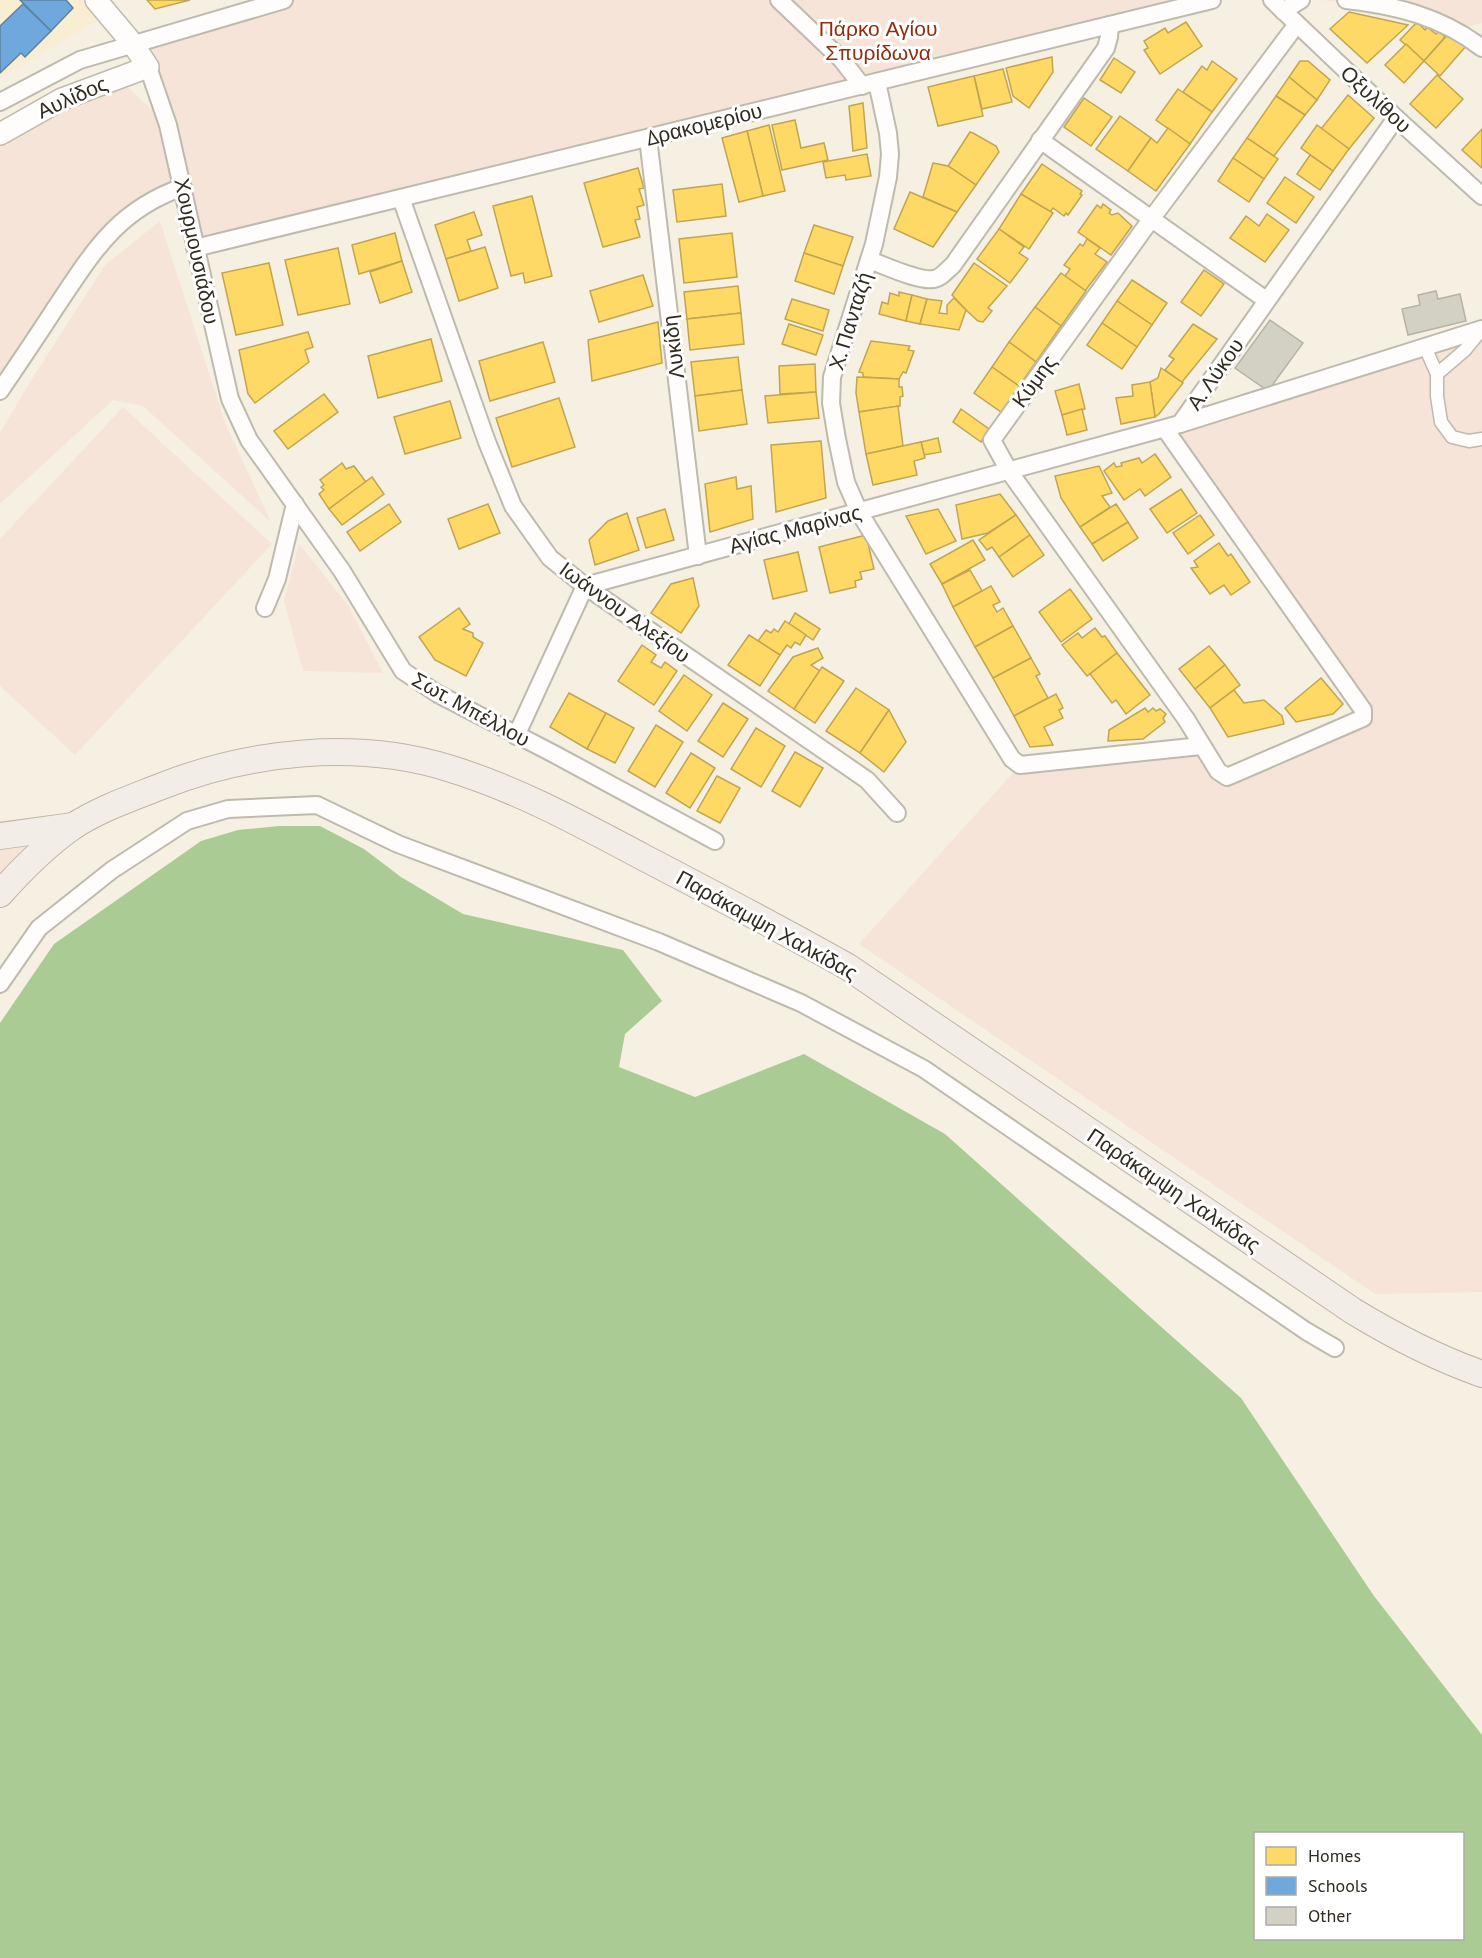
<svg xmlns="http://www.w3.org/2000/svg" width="1482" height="1958" font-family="'PT Sans',sans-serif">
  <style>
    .built { fill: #f9edd2 }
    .green { fill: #f6e4d9 }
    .water { fill: #abcb94; fill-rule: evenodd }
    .homes { fill: #ffd966; stroke: #c1a551; stroke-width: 1.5 }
    .schools { fill: #6fa8dc; stroke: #5c83a4; stroke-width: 1.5 }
    .building { fill: #d3d1c4; stroke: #b5b2a6; stroke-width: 1.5 }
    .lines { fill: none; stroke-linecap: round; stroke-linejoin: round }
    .pedestrian-casing { stroke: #bebaae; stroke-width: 15 }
    .minor-casing { stroke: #bebaae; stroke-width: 20 }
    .tertiary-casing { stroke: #bebaae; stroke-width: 24 }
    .primary-casing { stroke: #bfb4a6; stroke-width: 28 }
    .pedestrian { stroke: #fefdfb; stroke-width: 12 }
    .minor { stroke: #fefdfb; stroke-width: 16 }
    .tertiary { stroke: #fefdfb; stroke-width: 21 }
    .primary { stroke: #f3ede7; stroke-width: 26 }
    .labels { text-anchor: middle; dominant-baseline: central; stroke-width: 6; stroke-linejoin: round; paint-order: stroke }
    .park-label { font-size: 21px; fill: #922d0b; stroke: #fff }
    .street-label { font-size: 21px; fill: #312c20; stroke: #fff }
  </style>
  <rect width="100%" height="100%" fill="#f6f0e2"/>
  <path class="built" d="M0,0H82L100,19L0,78Z"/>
  <g class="green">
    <path d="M284,0H1212L195,248L183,187L128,215L0,391V134L116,77L167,123L133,44Z"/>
    <path d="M1322,0H1482V23L1456,30L1404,10Z"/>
    <path d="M160,221L225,423L271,522L143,406L113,400L0,504V433L30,382L105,265Z"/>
    <path d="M1482,329V1292L1375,1294L859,944L1020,765L1201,746L1228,777L1363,718L1165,429Z"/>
    <path d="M123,407L272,544L75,755L0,686V539Z"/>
    <path d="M299,544L348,605L383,673L303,671L284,601Z"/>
    <path d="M33,830L43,850L0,894V836Z"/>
  </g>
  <path class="water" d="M279,826H320L364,849L401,877L463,914L623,950L662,1001L625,1034L619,1067L695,1097L804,1054L945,1134L1241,1398L1374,1596L1482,1735V1958H0V1023L54,944L201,841L238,830ZM1256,1834H1462V1938H1256Z"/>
  <g class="homes">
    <path d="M147,0H190L155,9Z"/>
    <path d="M1349,12L1408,25L1367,63L1330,29Z"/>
    <path d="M1186,22L1202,46L1160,74L1144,50L1148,48L1144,41L1165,28L1168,33Z"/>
    <path d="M1417,22L1425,30L1427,27L1436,34L1439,31L1445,37L1424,61L1400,40Z"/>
    <path d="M1450,32L1466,46L1440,76L1424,61Z"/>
    <path d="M1406,44L1424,61L1404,83L1385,65Z"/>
    <path d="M1052,57L1053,72L1029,108L1013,96L1006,68Z"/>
    <path d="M1114,58L1135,72L1121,93L1100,80Z"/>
    <path d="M1212,61L1237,79L1212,112L1183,92L1202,66L1207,70Z"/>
    <path d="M1300,61H1308L1330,80L1317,100L1289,77Z"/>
    <path d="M1003,69L1012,102L982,109L974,76Z"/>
    <path d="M1437,75L1463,99L1436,128L1410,104Z"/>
    <path d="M974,76L983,116L938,126L928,87Z"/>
    <path d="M1289,77L1317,100L1305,115L1276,96Z"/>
    <path d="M1178,89L1212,112L1190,144L1156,120Z"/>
    <path d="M1348,95L1374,118L1349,149L1321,129Z"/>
    <path d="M1276,96L1305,115L1274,156L1247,138Z"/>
    <path d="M1084,98L1112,117L1091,146L1064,127Z"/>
    <path d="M863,103L867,148L853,151L849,106Z"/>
    <path d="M1120,116L1151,138L1128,171L1096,149Z"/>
    <path d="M795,120L801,148L824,143L828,160L782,170L772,125Z"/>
    <path d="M769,125L785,191L763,196L747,131Z"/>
    <path d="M1317,125L1349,149L1333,171L1301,148Z"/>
    <path d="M1168,128L1190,144L1156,191L1128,171L1151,138L1157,143Z"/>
    <path d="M1482,129V168L1462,150Z"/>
    <path d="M747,131L763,196L739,202L722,138Z"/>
    <path d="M970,132L973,133L996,146L999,152L976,185L948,166Z"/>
    <path d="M1247,138L1278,159L1264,179L1233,158Z"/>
    <path d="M867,154L871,176L846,180L845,175L826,178L823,162Z"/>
    <path d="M1310,155L1333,171L1320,190L1297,174Z"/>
    <path d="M1233,158L1264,179L1249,202L1218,181Z"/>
    <path d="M933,163L948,166L976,185L957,212L923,197Z"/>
    <path d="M1042,164L1082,191L1080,194L1082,195L1068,215L1066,213L1064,216L1053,208L1050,212L1021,194Z"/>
    <path d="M638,168L644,188L639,189L644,205L637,207L640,219L635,220L640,237L603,247L584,183Z"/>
    <path d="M1285,177L1314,197L1296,223L1267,203Z"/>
    <path d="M722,184L726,216L677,222L673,190Z"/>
    <path d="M910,192L957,212L933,247L894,229Z"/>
    <path d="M1021,194L1053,213L1029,249L999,229Z"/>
    <path d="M532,196L552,276L525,283L523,273L511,276L493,206Z"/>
    <path d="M1103,204L1111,210L1109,213L1112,215L1118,213L1132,226L1111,255L1078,232L1097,205L1101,208Z"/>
    <path d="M474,212L482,235L467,240L471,251L446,259L435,225Z"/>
    <path d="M1267,214L1289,230L1265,262L1230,238L1246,216L1259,226Z"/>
    <path d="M814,225L853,237L843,266L804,253Z"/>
    <path d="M999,229L1024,247L1019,253L1028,259L1010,283L977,259Z"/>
    <path d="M395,233L402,261L359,274L352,245Z"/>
    <path d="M732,233L737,277L684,283L679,239Z"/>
    <path d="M1087,239L1100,248L1095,254L1107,262L1085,291L1065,276L1070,269L1064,265L1080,244L1083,246Z"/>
    <path d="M485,247L498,288L459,301L446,259Z"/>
    <path d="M338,248L350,304L298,315L285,260Z"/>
    <path d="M804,253L843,266L834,294L795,281Z"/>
    <path d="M402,261L412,292L380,303L370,272Z"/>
    <path d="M269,263L283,325L236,335L222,273Z"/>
    <path d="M974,263L1007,286L988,308L992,311L983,322L978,321L966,310L952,295Z"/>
    <path d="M1204,270L1224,284L1201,316L1181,302Z"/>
    <path d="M1061,273L1086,291L1061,326L1035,307Z"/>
    <path d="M643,275L653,306L599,322L590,291Z"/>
    <path d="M1132,280L1167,303L1152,325L1117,301Z"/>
    <path d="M738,286L741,313L687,319L684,292Z"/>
    <path d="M899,292L912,295L906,321L879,314L882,302L888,304L890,293L899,296Z"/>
    <path d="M912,295L927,299L920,324L906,321Z"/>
    <path d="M954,298L966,310L959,330L920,324L927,299L942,301L939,313L947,314V305Z"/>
    <path d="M792,299L829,310L823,331L785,319Z"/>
    <path d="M1117,301L1152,325L1137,347L1102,323Z"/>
    <path d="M1035,307L1061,326L1036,362L1009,342Z"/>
    <path d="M741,313L744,344L690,350L687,319Z"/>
    <path d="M658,322L662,363L592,381L588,340Z"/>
    <path d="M1102,323L1137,347L1122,369L1087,345Z"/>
    <path d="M789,324L823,335L816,355L782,344Z"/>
    <path d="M1193,324L1217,339L1182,382L1165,370L1174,359L1169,356Z"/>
    <path d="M308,332L313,347L305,350L309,362L255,403L248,394L239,350Z"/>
    <path d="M431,339L442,381L378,398L368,356Z"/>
    <path d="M871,341L910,346L908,350L914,351L906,373L903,372L899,379L863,377V373L859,372Z"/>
    <path d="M543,342L555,382L490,401L479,361Z"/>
    <path d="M1009,342L1036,362L1019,386L992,367Z"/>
    <path d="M738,357L742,390L695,396L691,362Z"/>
    <path d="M815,364L816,392L780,394L779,366Z"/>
    <path d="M992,367L1019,386L1001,412L974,393Z"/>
    <path d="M1161,368L1183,383L1159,414L1155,417L1150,382L1158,378Z"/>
    <path d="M857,377L899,379V387H902L903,396L900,397V406L859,412L856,393Z"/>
    <path d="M1150,382L1155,417L1121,424L1116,398L1133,396L1132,385Z"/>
    <path d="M1079,384L1085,409L1062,415L1055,391Z"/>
    <path d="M742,390L747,424L699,431L695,396Z"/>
    <path d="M816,392L819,418L768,423L765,396Z"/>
    <path d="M324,394L338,412L288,449L274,431Z"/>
    <path d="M559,398L575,447L512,467L496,418Z"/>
    <path d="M450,401L461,438L405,454L394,417Z"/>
    <path d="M898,406L903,446L866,454L859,412Z"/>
    <path d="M961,409L989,429L981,442L953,422Z"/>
    <path d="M1082,409L1087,430L1067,435L1062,415Z"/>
    <path d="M938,438L941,452L924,455L921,442Z"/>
    <path d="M821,441L826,498L776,512L771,445Z"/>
    <path d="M921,442L925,458L914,461L917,475L873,485L866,454Z"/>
    <path d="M1155,454L1171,477L1145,496L1140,489L1124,500L1104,471L1114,463L1116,467L1122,466L1121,463L1139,458L1142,463Z"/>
    <path d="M342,463L346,469L354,466L366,482L329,509L319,494L324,490L321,487L324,485L320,480Z"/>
    <path d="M1099,466L1112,493L1102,496L1110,507L1080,527L1061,498L1055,476Z"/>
    <path d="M372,477L384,494L342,525L329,509Z"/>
    <path d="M736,477L737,489L751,486L753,519L710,532L705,484Z"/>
    <path d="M1181,489L1197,513L1167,533L1150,509Z"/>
    <path d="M1000,494L1016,515L988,533L962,539L956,505Z"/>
    <path d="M389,504L401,522L360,551L347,532Z"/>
    <path d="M488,504L500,533L459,549L448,519Z"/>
    <path d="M1116,504L1128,522L1092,544L1080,527Z"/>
    <path d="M665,509L674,540L646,548L637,518Z"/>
    <path d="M938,509L956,541L926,554L906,516Z"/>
    <path d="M627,513L639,550L595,565L589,540L608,521Z"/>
    <path d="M1016,515L1030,535L999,557L992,547L987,550L979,540Z"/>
    <path d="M1200,515L1214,535L1188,554L1173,533Z"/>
    <path d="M1128,522L1138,538L1103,561L1092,544Z"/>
    <path d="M866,535L874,569L860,572L862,579L855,581L856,587L830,593L819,547Z"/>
    <path d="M1030,535L1044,555L1013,577L999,557Z"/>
    <path d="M973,540L985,560L942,584L930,564Z"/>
    <path d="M1219,543L1228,556L1231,554L1250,582L1231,595L1224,585L1210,594L1191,568L1198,567L1194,561Z"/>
    <path d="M798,552L807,591L773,599L764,560Z"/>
    <path d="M970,570L982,591L953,607L942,584Z"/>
    <path d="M693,578L699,606L681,633L651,613L671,584Z"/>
    <path d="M991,586L1000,602L993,605L997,612L1003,608L1013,626L975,647L953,607Z"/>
    <path d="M1070,589L1092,619L1061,642L1039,612Z"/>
    <path d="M459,608L470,624L463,629L473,633V637L483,643L466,676L435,660L419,637Z"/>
    <path d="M795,613L820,629L813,640L789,624Z"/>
    <path d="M785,621L806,635L800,645L795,642L791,648L787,645L780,655L758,641L766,630L771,633L774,629L778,632Z"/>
    <path d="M1013,626L1031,658L993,678L975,647Z"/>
    <path d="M1095,628L1102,637L1105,636L1117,653L1087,676L1062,645L1078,633L1082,638Z"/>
    <path d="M749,635L780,655L760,686L728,665Z"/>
    <path d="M642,645L656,655L651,662L661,668L665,662L677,671L654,705L618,681Z"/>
    <path d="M1209,646L1225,665L1195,689L1179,669Z"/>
    <path d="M818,648L823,658L811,665L820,671L794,709L768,691L793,657Z"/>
    <path d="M1117,653L1150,695L1126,714L1116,700L1112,703L1090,674Z"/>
    <path d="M1031,658L1040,674L1036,676L1048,698L1014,716L993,678Z"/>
    <path d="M1225,665L1240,685L1210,708L1195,689Z"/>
    <path d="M822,667L844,681L815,723L794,709Z"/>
    <path d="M684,675L712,695L687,731L659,711Z"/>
    <path d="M1321,678L1343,704L1333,714L1296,722L1285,708Z"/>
    <path d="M856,688L889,710L860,753L826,731Z"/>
    <path d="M1234,690L1244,703L1264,700L1282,716L1284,724L1228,737L1210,708Z"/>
    <path d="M569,693L606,713L587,749L550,727Z"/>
    <path d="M1056,694L1063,708L1059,710L1063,718L1044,727L1053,745L1030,747L1014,716Z"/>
    <path d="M723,703L748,719L723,757L698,741Z"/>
    <path d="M1145,708L1148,712L1153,708L1156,711L1160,709L1166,714L1163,718L1165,722L1143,739L1108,741L1109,730Z"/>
    <path d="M889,710L906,742L884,772L860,753Z"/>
    <path d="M606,713L634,728L615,763L587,749Z"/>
    <path d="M656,725L683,742L655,787L628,771Z"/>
    <path d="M756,728L785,746L761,787L731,769Z"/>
    <path d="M795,752L823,768L800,807L772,791Z"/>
    <path d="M691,753L715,768L690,808L666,793Z"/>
    <path d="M717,776L740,788L720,823L697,811Z"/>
  </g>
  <g class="schools">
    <path d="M20,0H66L73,8L51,31Z"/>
    <path d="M23,4L51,31L25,57L21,53L0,73V26Z"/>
  </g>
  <g class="building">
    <path d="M1436,291L1438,299L1460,294L1466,321L1408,335L1402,309L1420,305L1418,295Z"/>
    <path d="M1270,320L1303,343L1268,391L1235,368Z"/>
  </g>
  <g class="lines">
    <defs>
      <g id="pedestrian">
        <path d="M1425,347L1437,374V396L1441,422L1452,437L1469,441L1482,439"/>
        <path d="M1437,374L1465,350L1482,329"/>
      </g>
      <g id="minor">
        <path d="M779,0L842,60L862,86"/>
        <path d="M1272,0L1396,118L1482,196"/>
        <path d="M1346,0C1395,5 1442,17 1482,48"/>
        <path d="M1283,11L1301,0"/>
        <path d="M148,67L168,125L230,399L249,440L342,571L403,671L438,694L554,754L715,841"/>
        <path d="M877,82L888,133L890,154L888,177L874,244L832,377L831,403L837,439L846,482L859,512L1012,759L1020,765L1201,746"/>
        <path d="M0,102L80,60L284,0"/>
        <path d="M648,138L698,556"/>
        <path d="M1040,140L1266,300"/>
        <path d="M401,198L487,442L513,506L550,558L585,586L867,780L897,813"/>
        <path d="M195,248L1212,0"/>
        <path d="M869,260C884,265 919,282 934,279C941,278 947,270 953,265L1106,48L1109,37L1110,25"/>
        <path d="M0,391C19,363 38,335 56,307C93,252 117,210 183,187"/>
        <path d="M1180,424L1482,329"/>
        <path d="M1165,429L1363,710V718L1227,777L1218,771L1186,719L1009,471L992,440L1152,218L1297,24"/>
        <path d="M265,608L277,579L295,504"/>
        <path d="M516,736L585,586L1180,424L1396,118"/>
        <path d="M0,984L39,928L112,870L187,821L228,809L317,805L398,844L659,942L801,1003L924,1069L1306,1331L1335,1348"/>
      </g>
      <path id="tertiary" d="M0,134L62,99L148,67L133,44L96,0"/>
      <g id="primary">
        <path d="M0,836L73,826"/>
        <path d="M0,894C22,869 45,846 72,827C99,809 132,798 162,786C251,751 356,740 448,768C515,788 579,823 641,856C710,892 779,928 848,967L1353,1311C1394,1336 1437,1358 1482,1374"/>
      </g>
    </defs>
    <use href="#pedestrian" class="pedestrian-casing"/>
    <use href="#minor" class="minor-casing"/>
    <use href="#tertiary" class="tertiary-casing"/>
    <use href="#primary" class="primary-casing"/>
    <use href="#pedestrian" class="pedestrian"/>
    <use href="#minor" class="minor"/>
    <use href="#tertiary" class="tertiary"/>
    <use href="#primary" class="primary"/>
  </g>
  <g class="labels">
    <g class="park-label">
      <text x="878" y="28">Πάρκο Αγίου<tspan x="878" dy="24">Σπυρίδωνα</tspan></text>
    </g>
    <g class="street-label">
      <text transform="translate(72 97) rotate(-24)">Αυλίδος</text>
      <text transform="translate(1376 99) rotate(43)">Οξυλίθου</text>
      <text transform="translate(704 124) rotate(-14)">Δρακομερίου</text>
      <text transform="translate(197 251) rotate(78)">Χουρμουσιάδου</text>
      <text transform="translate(850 321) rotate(-73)">Χ. Πανταζή</text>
      <text transform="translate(673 347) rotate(-97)">Λυκίδη</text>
      <text transform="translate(1215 374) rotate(-55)">Α. Λύκου</text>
      <text transform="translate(1034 381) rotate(-54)">Κύμης</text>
      <text transform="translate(795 529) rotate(-15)">Αγίας Μαρίνας</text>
      <text transform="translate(625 612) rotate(36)">Ιωάννου Αλεξίου</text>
      <text transform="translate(471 709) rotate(29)">Σωτ. Μπέλλου</text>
      <text transform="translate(767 925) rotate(29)">Παράκαμψη Χαλκίδας</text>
      <text transform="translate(1174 1190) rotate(34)">Παράκαμψη Χαλκίδας</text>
    </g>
  </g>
  <rect x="1254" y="1832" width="210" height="108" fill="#ffffff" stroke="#adaba6" stroke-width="1.5"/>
  <rect x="1266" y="1847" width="30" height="18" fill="#ffd966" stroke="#adaba6" stroke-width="1.5"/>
  <text x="1308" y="1862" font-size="18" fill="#312c20">Homes</text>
  <rect x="1266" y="1877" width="30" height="18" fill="#6fa8dc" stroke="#adaba6" stroke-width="1.5"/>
  <text x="1308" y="1892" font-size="18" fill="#312c20">Schools</text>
  <rect x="1266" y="1907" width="30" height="18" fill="#d3d1c4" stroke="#adaba6" stroke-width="1.5"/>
  <text x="1308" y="1922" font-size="18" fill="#312c20">Other</text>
</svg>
